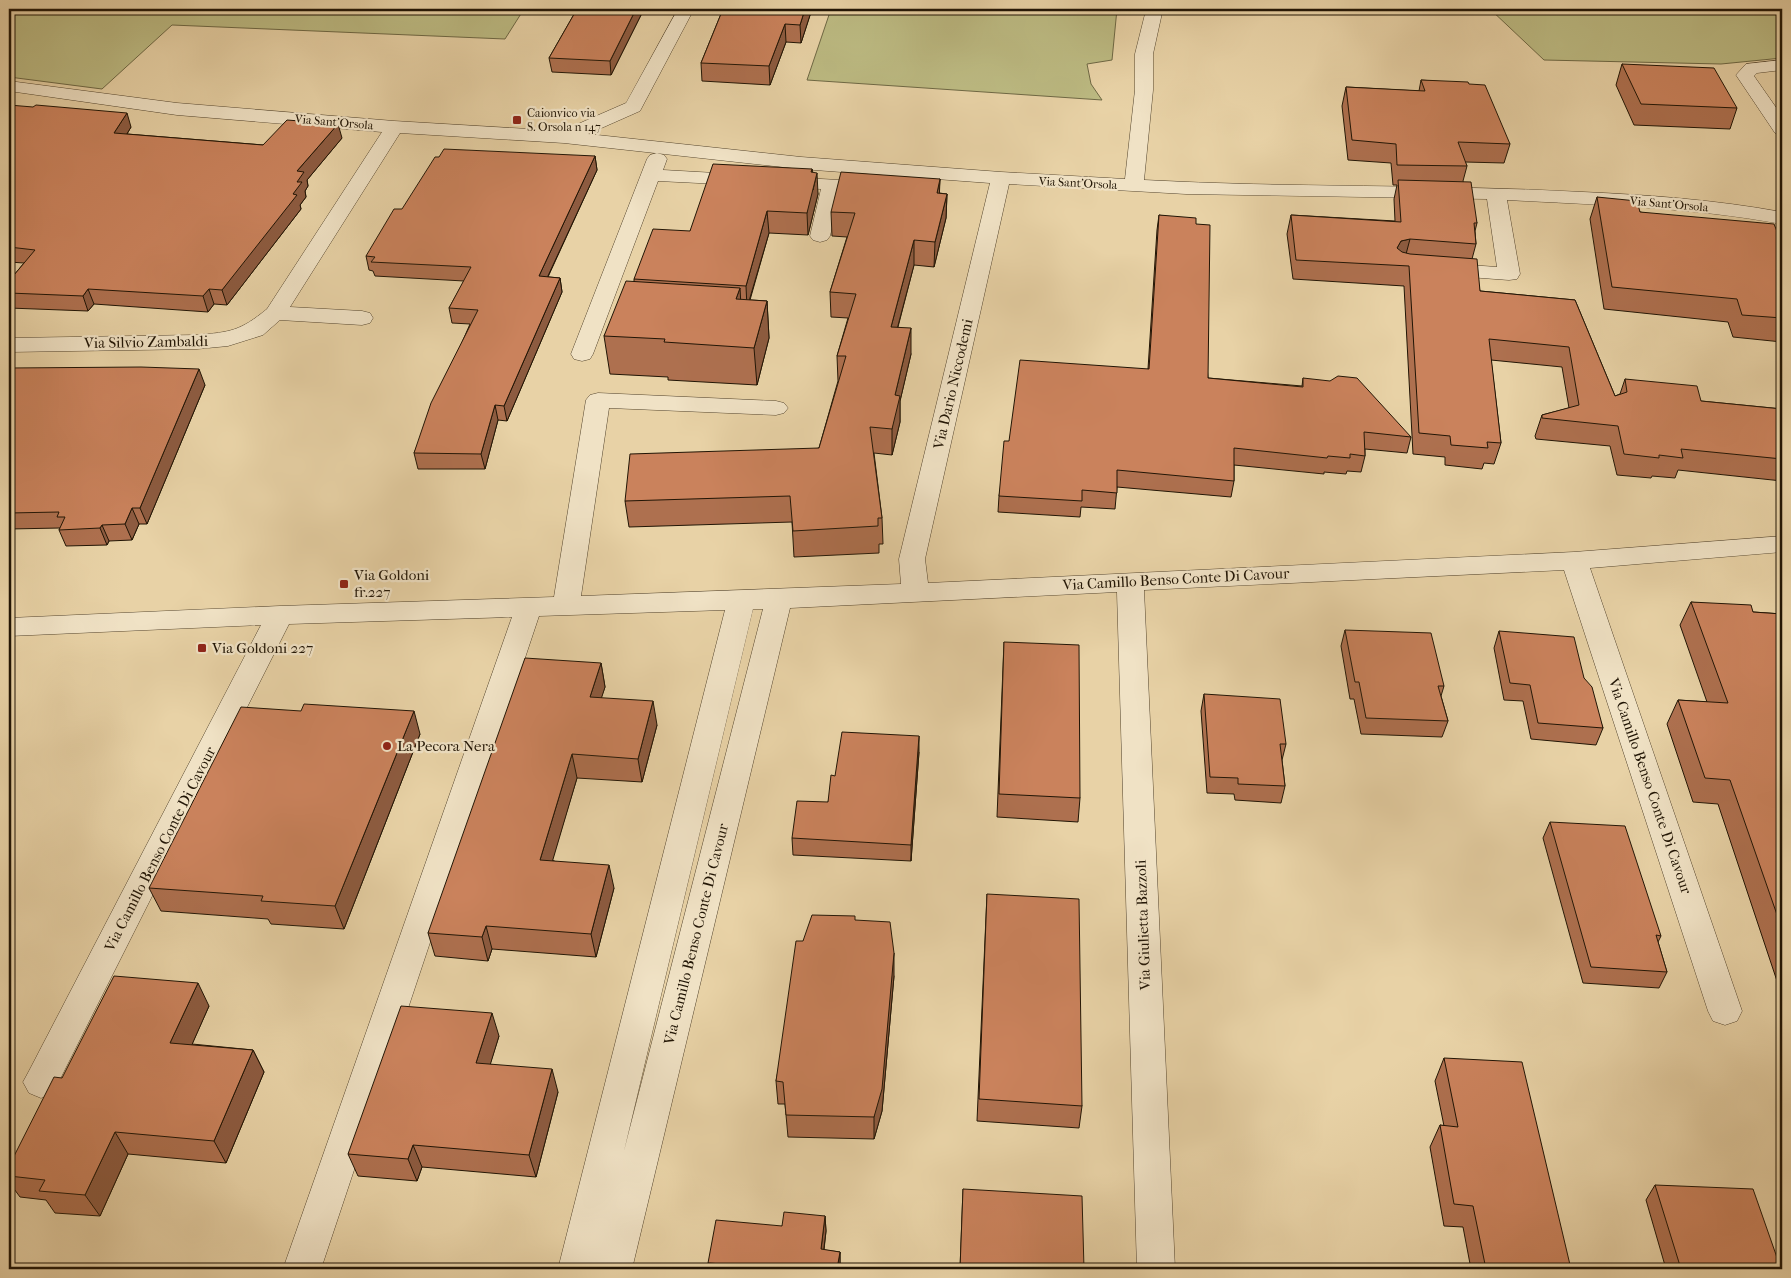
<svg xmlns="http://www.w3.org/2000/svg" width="1791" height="1278" font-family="'IM FELL French Canon',serif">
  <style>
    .green { fill: #bcba82; stroke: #6e6844 }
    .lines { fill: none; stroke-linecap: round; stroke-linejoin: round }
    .minor-casing { stroke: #53442d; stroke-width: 1 }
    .minor { fill: #f0e2c5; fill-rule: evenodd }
    .wall { fill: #ae704f; stroke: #211505 }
    .shaded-wall { fill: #8d5b40; stroke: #211505 }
    .building { fill: #ca825c; stroke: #211505 }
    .poi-dot { fill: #8f2418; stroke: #f0e2c5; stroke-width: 2 }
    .labels { text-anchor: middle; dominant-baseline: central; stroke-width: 4.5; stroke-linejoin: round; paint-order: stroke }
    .far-poi-label { font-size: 12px; fill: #211505; stroke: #f0e2c5; text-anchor: start }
    .far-street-label { font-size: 12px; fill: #211505; stroke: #f0e2c5 }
    .street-label { font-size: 15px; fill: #211505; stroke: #f0e2c5 }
    .poi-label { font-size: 15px; fill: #211505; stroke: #f0e2c5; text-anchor: start }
  </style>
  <rect width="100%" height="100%" fill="#e8d2a6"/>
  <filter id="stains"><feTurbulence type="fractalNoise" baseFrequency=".004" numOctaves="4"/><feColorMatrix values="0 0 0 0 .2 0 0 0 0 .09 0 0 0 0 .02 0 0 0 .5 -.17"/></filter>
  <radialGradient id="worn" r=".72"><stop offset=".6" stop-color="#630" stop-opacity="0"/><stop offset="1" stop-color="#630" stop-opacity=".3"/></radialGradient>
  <g class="green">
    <path d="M9,9H524L505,39L172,25L102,89L9,77Z"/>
    <path d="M831,9H1117L1112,60L1087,64L1091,84L1102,100L807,80Z"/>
    <path d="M1490,9H1782V58L1721,64L1544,60Z"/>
  </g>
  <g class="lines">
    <defs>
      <g id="minor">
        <path d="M678,9H694L640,111L588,134L801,157L1001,172L1125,179L1135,90V54L1146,10L1165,9L1162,13L1153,54V90L1144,180C1290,188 1437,184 1583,192C1650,195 1716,200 1782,212V224C1691,207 1599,205 1507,200L1520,274L1517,279L1509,280L1441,275L1434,273L1430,269L1434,265L1441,263L1497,267L1487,199L1186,194L1009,184L925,559L928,583L1574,552L1782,536V552L1590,568L1742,1011L1737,1021L1725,1025L1713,1021L1708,1011L1564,570L1144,590L1175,1269H1137L1117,592L790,608L632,1269H558L725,610L539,616L321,1269H283L512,617L289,624L53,1093L41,1098L29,1093L23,1082L29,1071L261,625L9,636V618L280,606L554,597L586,400L590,395L598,393L776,401L784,403L788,408L784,413L776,415L609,408L581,596L901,584L899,559L990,183L801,169L564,143L400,133L290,307L362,311L370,313L373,318L370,323L362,325L280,320L263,335L228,346L197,349L9,352V338L197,335C231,332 240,331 267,309L382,132L177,115L9,91V81L177,103L394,121L562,131L626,103ZM753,609H763L624,1151Z"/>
        <path d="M1782,60V70L1757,73L1754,76L1782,116V135L1775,133L1736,75L1746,64Z"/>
        <path d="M657,153L664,155L667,159L663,170L839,180L842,184L830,236L827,240L820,242L813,240L810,236L821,189L658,181L593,354L590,359L582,361L574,359L571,354L647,159L650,155Z"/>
      </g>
    </defs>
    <use href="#minor" class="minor-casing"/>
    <use href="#minor" class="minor"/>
  </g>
  <g class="wall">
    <path d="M577,9H644L611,75L552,72L549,58Z"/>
    <path d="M723,9H812L801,43L786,42L770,85L702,81L701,63Z"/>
    <path d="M1622,64L1737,108L1730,129L1634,125L1616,85Z"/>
    <path d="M1421,80L1469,84L1510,144L1504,163L1465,162L1467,166L1463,181L1477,223L1475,231L1476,244L1472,259L1480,291L1575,300L1615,396L1620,394L1625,379L1701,401L1782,409V481L1678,470L1675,478L1652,476L1651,478L1617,475L1610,446L1536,439L1535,436L1542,415L1569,408L1562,367L1491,360L1501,443L1494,464L1484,463L1482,469L1445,465V457L1413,454L1404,286L1293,279L1287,234L1291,215L1395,221L1394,199L1397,185H1393L1391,163L1348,160L1342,106L1346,87L1419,91Z"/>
    <path d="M9,105L131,127L127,134L263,145L342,138L307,180L308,186L305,191L306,197L300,205L301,209L227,305L214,304L208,312L94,304L88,311L9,308V281L24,263L9,262Z"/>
    <path d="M595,156L597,170L548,277L560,278L562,292L507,421L498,420L485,469H418L414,453L470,324L452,323L449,308L464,281L375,276L373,271L369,270L366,256Z"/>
    <path d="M812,169L818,194L808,235L769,233L750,300L767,301L769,338L757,385L668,380V377L610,374L604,336L634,282V279L690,231Z"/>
    <path d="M940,179L939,193L947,194L946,218L934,267L914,265L898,327L911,354L900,401V422L892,455L874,453L882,518L883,544H879V553L794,557L792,522L629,527L625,501L819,448L838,381L837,356L848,318L831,317L830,292L847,237L832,236L831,212Z"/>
    <path d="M1597,197L1640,212L1782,244V342L1733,337L1728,322L1604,309L1590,219Z"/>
    <path d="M1159,215L1196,224L1208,378L1302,386L1303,378L1411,437L1407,453L1365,449V456L1361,472L1347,471L1346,474L1324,472V474L1234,465V481L1231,497L1117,487L1115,509L1081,507L1080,517L998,512L999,496L1009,441L1148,369L1157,230Z"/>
    <path d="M9,368L205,385L147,524H139L132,540L109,541L107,545L66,546L59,530L60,528L9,529Z"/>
    <path d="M1691,602L1753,612L1782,614V987H1779L1718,804L1693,802L1667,724L1678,700L1707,702L1680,625Z"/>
    <path d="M1345,630L1444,686L1441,696L1448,721L1442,737L1361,734L1354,699H1350L1341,646Z"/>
    <path d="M1499,631L1584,678L1603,728L1596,745L1531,739L1523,701L1504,700L1494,648Z"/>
    <path d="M1004,642L1080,798L1078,822L997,817Z"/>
    <path d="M601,663L605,687L601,698L657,725L642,782L577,778L552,860L614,888L596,957L492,949L488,961L435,956L428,933Z"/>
    <path d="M1204,694L1286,744L1282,760L1285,786L1281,803L1235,800L1234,794L1207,793L1201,711Z"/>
    <path d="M420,734L344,929L271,924L268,919L161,911L149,888Z"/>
    <path d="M919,752L911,861L793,855L792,838L828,802L835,776Z"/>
    <path d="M1550,822L1661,936L1658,942L1667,972L1659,988L1583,983L1543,838Z"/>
    <path d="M987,894L1082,1106L1079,1128L977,1121Z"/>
    <path d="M855,920L894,976L882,1111L874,1139L788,1137L785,1104H778L776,1081L803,941Z"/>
    <path d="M209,1006L192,1044L253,1050L264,1072L226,1163L128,1154L100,1216L55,1213L46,1200L20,1197L9,1182V1166L62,1078Z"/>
    <path d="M499,1036L490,1064L558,1092L536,1177L422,1167L417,1181L358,1176L348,1154Z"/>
    <path d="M1444,1058L1571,1269H1471L1463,1227L1444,1226L1430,1147L1440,1125L1444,1126L1435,1081Z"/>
    <path d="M1655,1185L1781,1269H1666L1646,1200Z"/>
    <path d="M963,1189L1084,1269H960Z"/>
    <path d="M825,1216L826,1231L824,1250L840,1252V1269H709L708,1263L782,1226Z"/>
  </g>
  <g class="shaded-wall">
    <path d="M636,9H644L611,75L610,61Z"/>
    <path d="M805,9H812L801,43L800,25Z"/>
    <path d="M785,24L786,42L770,85L769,66Z"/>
    <path d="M127,113L131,127L119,147L114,133Z"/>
    <path d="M338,124L342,138L307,180L308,186L305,191L306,197L300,205L301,209L227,305L222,290L293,194L297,182V171Z"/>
    <path d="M595,156L597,170L541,291L539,276Z"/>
    <path d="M812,169L813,190L817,173L818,194L808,235L807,213Z"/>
    <path d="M940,179L939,203L937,193Z"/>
    <path d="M947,194L946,218L934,267L935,242Z"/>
    <path d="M767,211L769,233L747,308L746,286Z"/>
    <path d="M1410,239L1405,258L1397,248L1401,241Z"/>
    <path d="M914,240V265L891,352V327Z"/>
    <path d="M560,278L562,292L507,421L504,406Z"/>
    <path d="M740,288L742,325L736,299Z"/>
    <path d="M88,289L94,304L88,311L83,296Z"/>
    <path d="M209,289L214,304L208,312L203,296Z"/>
    <path d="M767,301L769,338L757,385L754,348Z"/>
    <path d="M911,328V354L900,401V422L892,455V429L895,395Z"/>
    <path d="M199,369L205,385L147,524L140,508Z"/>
    <path d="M495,405L498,420L485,469L481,454Z"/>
    <path d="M132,508L139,524L132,540L125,524Z"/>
    <path d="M102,525L109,541L107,545L100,528Z"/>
    <path d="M601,663L605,687L594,721L590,697Z"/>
    <path d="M653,701L657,725L642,782L638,759Z"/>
    <path d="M414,711L420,734L344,929L335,906Z"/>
    <path d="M919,736V752L911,861V845Z"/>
    <path d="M572,754L577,778L546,883L540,860Z"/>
    <path d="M609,865L614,888L596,957L591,934Z"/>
    <path d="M486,926L492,949L488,961L482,937Z"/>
    <path d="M894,953V976L882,1111L874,1139V1117Z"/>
    <path d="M198,983L209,1006L183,1065L170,1043Z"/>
    <path d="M492,1013L499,1036L484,1085L476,1063Z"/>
    <path d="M253,1050L264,1072L226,1163L214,1141Z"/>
    <path d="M552,1069L558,1092L536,1177L529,1155Z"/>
    <path d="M115,1132L128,1154L100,1216L85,1195Z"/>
    <path d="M413,1145L422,1167L417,1181L408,1159Z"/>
    <path d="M825,1216L826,1231L822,1264L821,1249Z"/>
    <path d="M840,1252V1269H837Z"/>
  </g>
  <g class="building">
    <path d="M577,9H636L610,61L549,58Z"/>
    <path d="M723,9H805L800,25L785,24L769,66L701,63Z"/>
    <path d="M1622,64L1714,68L1737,108L1641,104Z"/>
    <path d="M1421,80L1468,82L1469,84L1485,85L1510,144L1458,142L1467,166L1397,165L1396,144L1352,140L1346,87L1425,91Z"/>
    <path d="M9,105L33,107L36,105L127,113L114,133L263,145L287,120L338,124L297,171L304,172L297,182H302L293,194L297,195L222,290L209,289L203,296L88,289L83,296L9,293V281L35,250L9,247Z"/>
    <path d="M444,149L595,156L539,276L560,278L504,406L495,405L481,454L414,453L431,403L478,310L449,308L471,267L371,262L375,257L366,256L394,209H402L435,157H439Z"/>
    <path d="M713,164L812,169L811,172L817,173L807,213L767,211L746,286L634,279L653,229L690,231Z"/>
    <path d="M841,172L940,179L937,193L947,194L935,242L914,240L891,327L911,328L895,395L900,396L892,429L870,427L882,518H878V526L793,531L790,496L625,501L630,454L819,448L846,356H837L856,294L830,292L855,213L831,212Z"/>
    <path d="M1398,180L1471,182L1477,223H1474L1476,244L1410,239L1401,241L1397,248L1402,252L1410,254L1477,259L1480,291L1575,300L1615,396L1627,392L1625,379L1697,386L1701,401L1782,409V459L1681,449L1683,458L1659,455V458L1624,454L1618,426L1542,418V415L1579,405L1569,347L1489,339L1501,443L1487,442L1488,448L1451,445L1450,436L1419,433L1409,266L1296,260L1291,215L1401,222Z"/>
    <path d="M1597,197L1637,201L1640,212L1774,224L1782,244V318L1742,315L1737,299L1612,287Z"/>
    <path d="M1159,215L1196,218V224L1210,225L1208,378L1303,387V378L1330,381L1338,376L1357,378L1411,437L1364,432L1365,456L1350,454V458L1328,456L1327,458L1234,448V481L1117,470V493L1082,490V501L999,496L1004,441H1009L1020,360L1149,369Z"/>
    <path d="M626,281L740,288L736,299L767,301L754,348L664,342L665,339L604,336Z"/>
    <path d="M141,367L199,369L140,508H132L125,524L102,525L100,528L59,530L65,517H57L59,512L9,513V368Z"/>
    <path d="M1691,602L1751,605L1753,612L1782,614V929L1730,780L1705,778L1678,700L1728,703Z"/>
    <path d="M1345,630L1431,633L1444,686H1438L1448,721L1366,718L1359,682H1355Z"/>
    <path d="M1499,631L1574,637L1584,678L1592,687L1603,728L1538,723L1530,685L1510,683Z"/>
    <path d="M1004,642L1079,645L1080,798L999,794Z"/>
    <path d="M525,658L601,663L590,697L653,701L638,759L572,754L540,860L609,865L591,934L486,926L482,937L428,933Z"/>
    <path d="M1204,694L1280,699L1286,744H1280L1285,786L1238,784V778L1210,777Z"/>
    <path d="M304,704L414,711L335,906L261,901L263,896L149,888L241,707L301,711Z"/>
    <path d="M842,732L919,736L911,845L792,838L797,801L828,802L831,775L835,776Z"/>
    <path d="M1550,822L1625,826L1661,936L1656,935L1667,972L1591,967Z"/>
    <path d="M987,894L1079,899L1082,1106L979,1099Z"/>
    <path d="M812,915L855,916V920L890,922L894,953L882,1089L874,1117L786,1115L783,1082L776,1081L796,941H803Z"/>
    <path d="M114,976L198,983L170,1043L253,1050L214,1141L115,1132L85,1195L39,1191L45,1180L9,1176V1166L54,1077L62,1078Z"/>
    <path d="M401,1006L492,1013L476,1063L552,1069L529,1155L413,1145L408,1159L348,1154Z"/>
    <path d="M1444,1058L1522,1062L1571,1269H1486L1473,1206L1454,1204L1440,1125L1458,1127Z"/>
    <path d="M1655,1185L1753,1189L1781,1269H1681Z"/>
    <path d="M963,1189L1082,1196L1084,1269H960Z"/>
    <path d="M784,1212L825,1216L821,1249L840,1252L837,1269H722L723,1264L708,1263L716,1220L782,1226Z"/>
  </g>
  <g class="poi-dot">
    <rect x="512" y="115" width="10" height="10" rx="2.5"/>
    <rect x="339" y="579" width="10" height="10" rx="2.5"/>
    <rect x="197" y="643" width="10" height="10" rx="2.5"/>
    <circle cx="387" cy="746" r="5"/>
  </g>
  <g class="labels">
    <g class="far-poi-label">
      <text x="527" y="113">Caionvico via<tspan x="527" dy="14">S. Orsola n 147</tspan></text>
    </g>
    <g class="far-street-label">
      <text transform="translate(334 122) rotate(5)">Via Sant'Orsola</text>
      <text transform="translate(1078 183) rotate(3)">Via Sant'Orsola</text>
      <text transform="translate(1669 204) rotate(5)">Via Sant'Orsola</text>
    </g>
    <g class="street-label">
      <text transform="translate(146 342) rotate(-1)">Via Silvio Zambaldi</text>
      <text transform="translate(953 384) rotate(-77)">Via Dario Niccodemi</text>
      <text transform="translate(1176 579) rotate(-3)">Via Camillo Benso Conte Di Cavour</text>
      <text transform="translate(1650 786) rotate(71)">Via Camillo Benso Conte Di Cavour</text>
      <text transform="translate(160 849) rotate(-63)">Via Camillo Benso Conte Di Cavour</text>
      <text transform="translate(1143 925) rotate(-92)">Via Giulietta Bazzoli</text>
      <text transform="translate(696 934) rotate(-76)">Via Camillo Benso Conte Di Cavour</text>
    </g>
    <g class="poi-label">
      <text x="354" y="575">Via Goldoni<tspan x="354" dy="17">fr.227</tspan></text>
      <text x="212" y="648">Via Goldoni 227</text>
      <text x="397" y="746">La Pecora Nera</text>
    </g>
  </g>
  <rect width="1791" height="1278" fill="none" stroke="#e8d2a6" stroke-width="30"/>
  <rect x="10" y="10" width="1771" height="1258" fill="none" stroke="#211505" stroke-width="2.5"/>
  <rect x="15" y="15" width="1761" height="1248" fill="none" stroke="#211505"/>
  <rect width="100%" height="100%" filter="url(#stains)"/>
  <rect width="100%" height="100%" fill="url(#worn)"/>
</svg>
